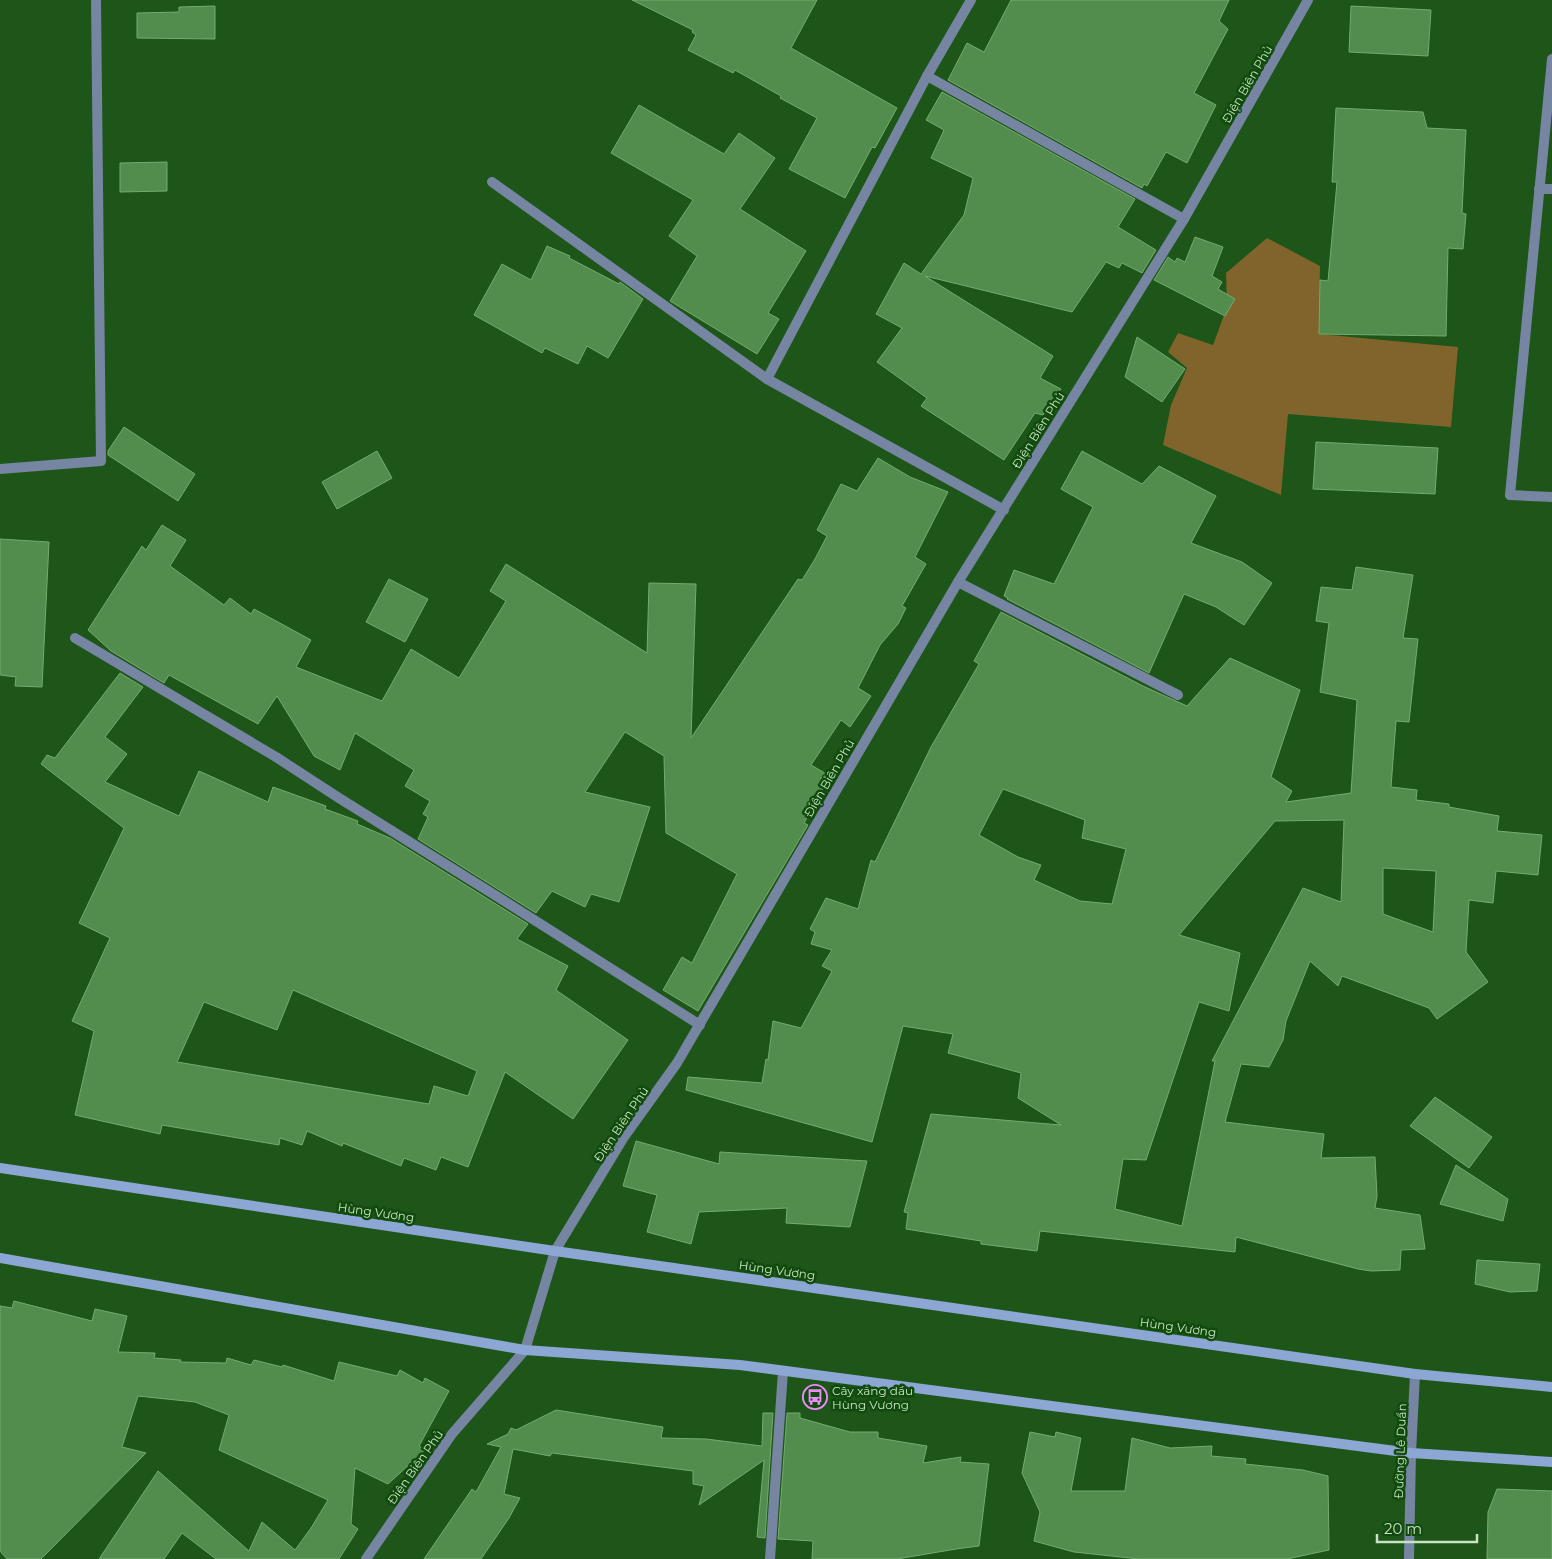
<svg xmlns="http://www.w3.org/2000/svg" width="1552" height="1559" font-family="Montserrat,sans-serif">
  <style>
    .green { fill: #81642b }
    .building { fill: #538d4d; stroke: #74ac6e; fill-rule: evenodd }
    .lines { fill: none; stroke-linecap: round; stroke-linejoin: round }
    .minor { stroke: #7585a2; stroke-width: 10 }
    .tertiary { stroke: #7585a2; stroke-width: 10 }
    .secondary { stroke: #8da7d5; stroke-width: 10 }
    .labels { text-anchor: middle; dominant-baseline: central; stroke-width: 5; stroke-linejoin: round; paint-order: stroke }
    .street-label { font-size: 12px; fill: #c7e3c3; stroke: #114a0d }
    .poi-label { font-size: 12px; fill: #c7e3c3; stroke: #114a0d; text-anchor: start }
  </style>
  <rect width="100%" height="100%" fill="#1e5519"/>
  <path class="green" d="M1267,238L1320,266L1319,334L1458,347L1451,427L1288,414L1281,495L1163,445L1171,405L1187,368L1168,352L1178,333L1213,345L1227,307L1226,273Z"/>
  <g class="building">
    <path d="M632,0H817L791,48L897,108L875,148L872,147L845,198L789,169L817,118L780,98L781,96L735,70L733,73L688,50L696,35L692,32L693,30Z"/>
    <path d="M1011,0H1229L1219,21L1228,29L1194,93L1216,105L1187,163L1166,152L1147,186L1144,184L1142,188L948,80L967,43L984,52Z"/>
    <path d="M215,6V39L137,38V13L179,12V7Z"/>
    <path d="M1351,6L1431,10L1428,56L1349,52Z"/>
    <path d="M942,92L1135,199L1118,227L1156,250L1142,273L1122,263L1119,268L1106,262L1072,312L925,276L1053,356L1040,378L1061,389L1043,415L1035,413L1004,460L921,406L927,398L877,362L902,328L876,314L904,263L921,274L964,215L973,178L931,158L944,130L926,120Z"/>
    <path d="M639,105L724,154L739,133L775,158L740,209L806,251L768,313L779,319L757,354L670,301L697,256L669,236L693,200L611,153Z"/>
    <path d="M1336,108L1423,112L1427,128L1466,130L1462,213L1466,214L1463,249L1448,248L1446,336L1319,334L1320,280L1328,281L1337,182H1332Z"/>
    <path d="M167,162V191L120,192V163Z"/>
    <path d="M1195,237L1223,247L1212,276L1222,282L1218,289L1235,299L1225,316L1154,280L1168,257L1175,262L1177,258L1185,262Z"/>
    <path d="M547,246L570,256L569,258L619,284L620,282L643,299L608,358L587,346L578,364L545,348L542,353L474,315L502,264L531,280Z"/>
    <path d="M1137,337L1185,369L1162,402L1125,377Z"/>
    <path d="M124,427L195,474L178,501L108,455V451Z"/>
    <path d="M1316,442L1438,448L1435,494L1313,489Z"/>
    <path d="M377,451L392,478L337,509L322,482Z"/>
    <path d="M1082,451L1142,484L1159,466L1216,496L1191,543L1242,562L1272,583L1244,625L1216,607L1184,594L1149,673L1007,599L1008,598L1004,596L1014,570L1054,584L1093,507L1061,489Z"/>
    <path d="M878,458L910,477L948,492L915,557L926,564L902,606L906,608L898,624L880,645L858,688L871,696L850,727L841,720L811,765L830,776L804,823L808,825L698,1011L663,990L682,957L692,963L737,874L666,833L664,756L625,732L585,792L650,807L619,902L591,894L585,907L552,891L536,913L418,839L428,817L423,814L430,801L405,786L414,770L355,733L340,770L314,756L277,696L258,724L169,675L164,683L111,651L88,630L142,546L146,550L162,525L186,540L170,566L224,605L230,598L251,614L254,609L311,640L296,667L382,701L411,649L459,678L506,601L490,591L506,564L647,653L649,583L696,584L691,738L798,579L802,580L815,559L827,536L817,530L841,484L857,491Z"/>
    <path d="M0,539L49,542L42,687L15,686L16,677L0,675Z"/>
    <path d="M1356,567L1413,575L1403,638L1418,639L1409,722L1396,721L1391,787L1417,790L1416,800L1449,804V807L1499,816L1497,831L1542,835L1538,875L1496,871L1493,903L1469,900L1466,952L1488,982L1437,1019L1429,1008L1342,976L1338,986L1310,961L1286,1021L1283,1040L1269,1067L1241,1064L1225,1122L1324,1134L1321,1158L1375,1157L1377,1196L1375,1208L1420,1215L1425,1249L1401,1250L1400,1270L1371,1271L1358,1269L1236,1237L1235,1252L1040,1231L1037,1251L981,1244V1241L906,1229L908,1213L904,1212L931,1114L1061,1125L1018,1098L1021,1073L948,1053L953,1034L903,1026L872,1142L686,1090L688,1077L762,1083L766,1059L768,1060L773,1021L801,1028L832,971L822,966L832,950L811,944L815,932L810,929L826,898L858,909L871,860L875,862L931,747L979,664L974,661L1001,612L1143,686L1187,706L1230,658L1300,690L1271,777L1292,791L1286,802L1351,793L1357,700L1320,692L1329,623L1316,621L1321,587L1352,590ZM1003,789L1085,820L1082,838L1126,849L1112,904L1080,901L1034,880L1041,865L1018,857L979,835ZM1344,820L1341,902L1303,888L1212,1061H1215L1182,1226L1115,1209L1123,1159L1146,1160L1199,1002L1229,1011L1240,953L1179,935L1275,821ZM1383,868L1436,871L1433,932L1383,914Z"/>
    <path d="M389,579L428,599L405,642L366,622Z"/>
    <path d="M120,673L143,687L105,737L127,754L105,782L179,816L199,771L268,802L273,787L326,806L325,809L358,821L357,824L390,838L528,924L517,939L568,966L556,990L628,1040L573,1119L505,1072L468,1167L441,1157L436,1170L404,1158L401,1166L343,1143L342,1146L307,1131L302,1145L280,1138L279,1145L162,1125L160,1134L75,1115L94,1031L72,1021L110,938L79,923L124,828L41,764L47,755L55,758ZM293,990L477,1071L468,1096L434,1086L429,1104L177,1062L204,1002L277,1030Z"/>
    <path d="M1435,1097L1492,1137L1469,1168L1410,1126Z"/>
    <path d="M636,1141L719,1164L720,1152L867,1161L850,1227L786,1223L787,1208L699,1212L691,1244L647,1232L657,1195L623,1186Z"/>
    <path d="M1456,1165L1508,1199L1503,1221L1440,1204Z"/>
    <path d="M1477,1260L1540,1264L1537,1291L1510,1292L1475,1284Z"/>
    <path d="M14,1301L92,1321L95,1309L127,1316L118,1352L155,1353L154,1358L181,1360L180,1362L226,1363L227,1358L251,1365L254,1360L282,1367L283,1365L334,1381L339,1362L397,1376L400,1370L423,1383L425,1378L449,1391L419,1446L425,1450L388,1484L355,1468L351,1524L358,1529L339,1559H216L182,1533L164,1559H99L158,1471L249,1551L262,1522L295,1550L311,1528L328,1500L219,1450L229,1415L195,1402L138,1396L122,1447L146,1453L41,1559H7L0,1551V1306L12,1308Z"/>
    <path d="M556,1410L663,1427L661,1438L706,1439L762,1446L763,1413H773L765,1538L757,1537L764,1460L699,1505L704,1486L693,1484V1471L552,1453L550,1456L513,1449L504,1494L520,1498L509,1518L481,1559H424L472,1489L476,1492L501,1447L487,1444L508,1434L511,1428L516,1430Z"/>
    <path d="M787,1413H800V1418L850,1432H878V1438L927,1446L923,1463L961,1457L960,1462L989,1464L979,1546L956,1549L897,1559H812L813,1541L778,1539Z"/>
    <path d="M1030,1432L1055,1437L1056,1432L1081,1438L1071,1491H1125L1132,1438L1170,1448L1212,1446L1211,1456L1246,1459L1245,1464L1303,1470L1328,1476L1329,1550L1287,1559H1139L1074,1552L1034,1541L1040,1512L1022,1473Z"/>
    <path d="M1497,1489L1552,1491V1559H1487L1488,1512Z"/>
  </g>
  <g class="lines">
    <g class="minor">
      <path d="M927,76L1184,219"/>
      <path d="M492,182L767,379L1004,510"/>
      <path d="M1539,189H1552"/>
      <path d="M767,379L927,76L971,0"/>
      <path d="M0,469L101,461L96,0"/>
      <path d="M1510,495L1552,497"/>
      <path d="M958,582L1178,695"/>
      <path d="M75,638L276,757L339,798L490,892L700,1025"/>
      <path d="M366,1559L452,1434L525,1350L555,1251L624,1137L677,1063L958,582L1184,219L1308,0"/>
      <path d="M770,1559L783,1371"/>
    </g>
    <g class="tertiary">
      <path d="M1510,495L1552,59"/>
      <path d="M1409,1559L1411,1453L1415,1374"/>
    </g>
    <g class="secondary">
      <path d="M0,1168L555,1251L1415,1374L1552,1387"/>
      <path d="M0,1258L525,1350L740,1365L1411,1453L1552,1462"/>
    </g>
  </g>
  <defs>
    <symbol id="bus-ring" viewBox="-11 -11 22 22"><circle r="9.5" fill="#114a0d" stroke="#ec8cfb" stroke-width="1.5"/><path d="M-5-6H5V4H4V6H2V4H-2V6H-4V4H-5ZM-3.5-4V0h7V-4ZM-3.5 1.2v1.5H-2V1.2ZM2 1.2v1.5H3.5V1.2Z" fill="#ec8cfb"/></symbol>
  </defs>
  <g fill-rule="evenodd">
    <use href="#bus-ring" x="801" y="1383" width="28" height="28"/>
  </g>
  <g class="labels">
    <g class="street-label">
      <text transform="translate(1247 84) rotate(-60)">Điện Biên Phủ</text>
      <text transform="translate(1038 430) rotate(-58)">Điện Biên Phủ</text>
      <text transform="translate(829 778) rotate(-60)">Điện Biên Phủ</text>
      <text transform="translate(621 1124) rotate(-56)">Điện Biên Phủ</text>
      <text transform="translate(376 1212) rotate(8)">Hùng Vương</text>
      <text transform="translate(777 1270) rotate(8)">Hùng Vương</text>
      <text transform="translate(1178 1327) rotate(8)">Hùng Vương</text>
      <text transform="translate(1400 1451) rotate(-88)">Đường Lê Duẩn</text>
      <text transform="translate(415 1467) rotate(-55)">Điện Biên Phủ</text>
    </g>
    <g class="poi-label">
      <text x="832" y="1390">Cây xăng dầu<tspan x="832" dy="14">Hùng Vương</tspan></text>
    </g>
  </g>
  <path d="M1377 1534v8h100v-8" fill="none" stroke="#c7e3c3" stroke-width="2.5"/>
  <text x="1384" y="1534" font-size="15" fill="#c7e3c3" stroke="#114a0d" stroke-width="4" paint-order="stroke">20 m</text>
</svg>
